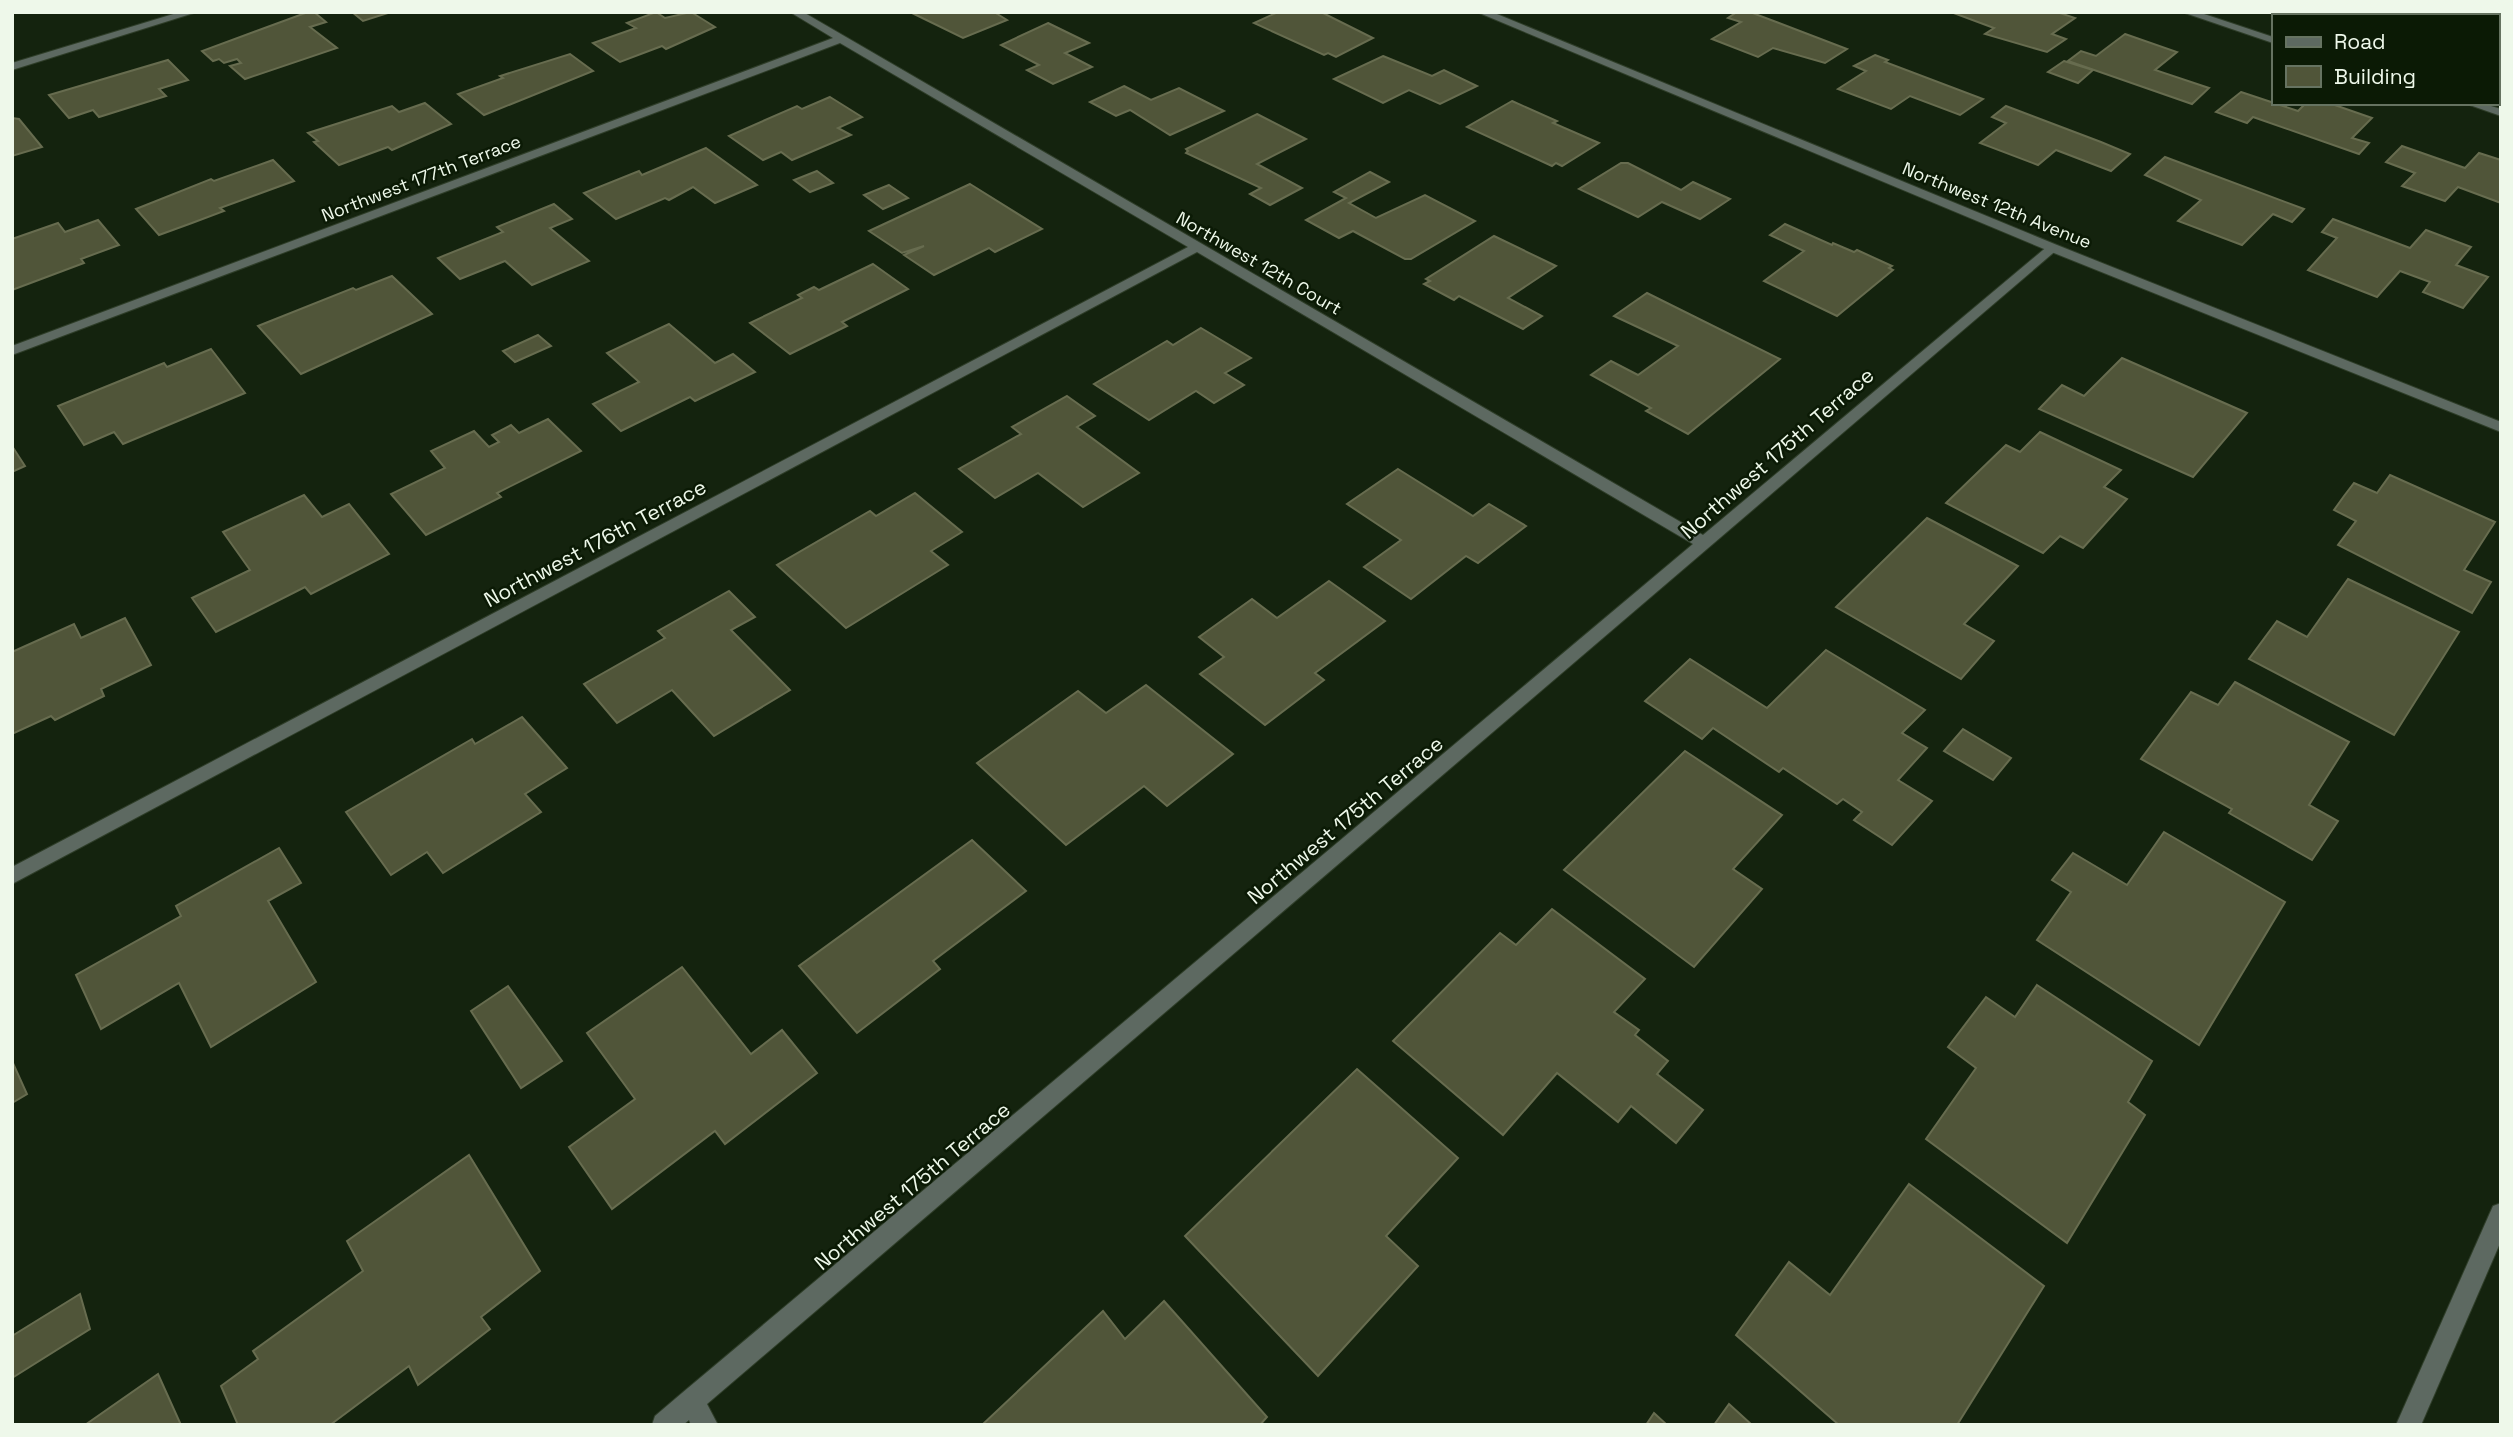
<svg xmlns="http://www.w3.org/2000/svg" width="2513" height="1437" font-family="'Space Grotesk',sans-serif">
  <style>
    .building { fill: #505539; stroke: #676c4f; stroke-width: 2 }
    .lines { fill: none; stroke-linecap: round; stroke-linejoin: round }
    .minor-casing { stroke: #2e3d28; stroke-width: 2 }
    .tertiary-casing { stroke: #2e3d28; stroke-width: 2 }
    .minor { fill: #5d6961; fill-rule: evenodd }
    .tertiary { fill: #5d6961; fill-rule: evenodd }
    .labels { text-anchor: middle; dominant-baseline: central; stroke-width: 5; stroke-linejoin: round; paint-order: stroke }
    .far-street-label { font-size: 18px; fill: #eef8ea; stroke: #0b1a05 }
    .street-label { font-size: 21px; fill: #eef8ea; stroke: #0b1a05 }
  </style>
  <rect width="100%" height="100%" fill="#14230e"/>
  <g class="building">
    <path d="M308,12H314L326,22L310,27L337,48L245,79L230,66L241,63L237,59L224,63L219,59L213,61L202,51Z"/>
    <path d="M352,12H391L363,21Z"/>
    <path d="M656,12L665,18L691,12L715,27L666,49L662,46L620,62L593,43L636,28L627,23Z"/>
    <path d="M910,12H994L1007,20L963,38Z"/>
    <path d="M1278,12H1321L1373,38L1336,57L1328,53L1324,55L1254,23Z"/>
    <path d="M1737,12H1750L1847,49L1825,63L1773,48L1758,57L1712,39L1741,22L1728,18Z"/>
    <path d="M1951,12H2057L2075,18L2052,34L2066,39L2047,52L1985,34L1994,28Z"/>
    <path d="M2349,12H2433L2444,16H2361Z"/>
    <path d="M1048,23L1089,43L1065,53L1092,67L1053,84L1027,70L1039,65L1001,45Z"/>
    <path d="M2125,34L2177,52L2155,70L2209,88L2192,104L2068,61L2081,51L2096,56Z"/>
    <path d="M570,54L593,71L484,115L458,94L503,78L500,76Z"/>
    <path d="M1875,55L1888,60L1885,62L1983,99L1960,115L1910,96L1891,109L1838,89L1866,71L1854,66Z"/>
    <path d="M1383,56L1432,76L1444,70L1477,86L1440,104L1409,90L1383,103L1334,79Z"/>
    <path d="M168,60L188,80L159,89L166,96L99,117L93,110L69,118L49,95Z"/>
    <path d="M2064,61L2093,70L2078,83L2048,72Z"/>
    <path d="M1124,86L1151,100L1179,88L1224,111L1170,135L1130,110L1116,116L1090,102Z"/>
    <path d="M2241,92L2298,111L2306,103H2329L2372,118L2352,138L2369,143L2359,154L2253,117L2247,123L2216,112Z"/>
    <path d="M830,97L862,117L838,128L851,135L792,160L781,152L763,160L729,136L797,106L802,109Z"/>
    <path d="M1512,101L1557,121L1553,123L1599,143L1562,166L1556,163L1552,166L1467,127Z"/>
    <path d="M425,103L451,124L392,150L388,147L339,165L314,142L318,141L308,133L392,106L399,112Z"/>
    <path d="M2006,106L2101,142L2130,154L2111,171L2056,150L2038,165L1980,143L2006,123L1992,117Z"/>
    <path d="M1257,114L1306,139L1257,164L1302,188L1270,205L1250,194L1261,188L1186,153L1188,151L1186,149Z"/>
    <path d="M12,118L19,119L42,147L12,156Z"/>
    <path d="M2402,146L2465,168L2479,153L2501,160V203L2458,187L2445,201L2402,186L2415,173L2386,162Z"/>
    <path d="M706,148L757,185L715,203L693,187L669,200L665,198L616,219L584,193L639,171L642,175Z"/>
    <path d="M2165,157L2304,209L2292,222L2273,214L2242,245L2178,221L2201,200L2145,175Z"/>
    <path d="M273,160L294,181L220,208L224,211L192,223L159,235L136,209L211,179L214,181Z"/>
    <path d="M1621,163H1628L1681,190L1693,182L1730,199L1700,219L1662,202L1638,217L1579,189Z"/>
    <path d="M817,171L833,183L810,192L794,180Z"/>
    <path d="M1370,172L1389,182L1349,203L1376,218L1425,195L1475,221L1411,259H1405L1353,231L1339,238L1306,220L1346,198L1334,192Z"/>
    <path d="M970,184L1042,229L995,252L989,248L934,275L904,255L924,246L902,253L869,231Z"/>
    <path d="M889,185L908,198L883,209L864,195Z"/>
    <path d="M554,204L572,219L550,228L589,261L532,285L505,261L460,279L438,258L503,232L497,227Z"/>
    <path d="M2333,219L2410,248L2426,230L2471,247L2456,265L2488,277L2463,308L2423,292L2430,282L2400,271L2377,297L2308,270L2337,238L2322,232Z"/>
    <path d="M98,220L119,245L81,259L84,263L12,290V239L58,223L65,232Z"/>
    <path d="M1785,224L1832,245L1833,243L1854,252L1857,250L1892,266L1889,268L1893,270L1837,316L1764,281L1804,251L1770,235Z"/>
    <path d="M1494,236L1556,266L1508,298L1542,316L1523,329L1459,296L1454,300L1424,284L1430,281L1426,279Z"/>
    <path d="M873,264L908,289L842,322L847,326L790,354L750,323L802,298L798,295L814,287L819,290Z"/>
    <path d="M392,276L432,314L301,374L258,326L353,288L356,290Z"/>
    <path d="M1647,293L1780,359L1688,434L1646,411L1651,408L1591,375L1611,361L1638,375L1678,346L1614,316Z"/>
    <path d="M669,324L715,363L733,354L755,372L695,401L690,397L621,431L593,404L639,382L607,353Z"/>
    <path d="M1201,328L1251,358L1225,373L1244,385L1214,403L1196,391L1149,420L1094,384L1167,341L1173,345Z"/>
    <path d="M538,335L551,346L515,362L503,351Z"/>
    <path d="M211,349L245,393L123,444L114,432L84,445L58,406L164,363L167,367Z"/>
    <path d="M2122,358L2247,413L2193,477L2039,409L2062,385L2084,396Z"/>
    <path d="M1067,396L1095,416L1077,427L1139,473L1083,507L1038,473L995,498L959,469L1021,434L1012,427Z"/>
    <path d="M548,419L581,451L497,493L501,497L426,535L391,494L445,468L431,451L474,431L489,447L499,442L492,435L511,425L519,433Z"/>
    <path d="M2040,432L2121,470L2104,487L2127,499L2083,548L2060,536L2043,553L1946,503L2006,445L2020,452Z"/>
    <path d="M12,446L25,466L12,472Z"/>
    <path d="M1398,469L1473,516L1489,504L1526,526L1478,563L1466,556L1411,599L1364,567L1401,540L1347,504Z"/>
    <path d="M2390,475L2495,522L2464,570L2491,582L2472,613L2338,545L2356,521L2334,510L2344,496L2354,483L2377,493Z"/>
    <path d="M915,493L962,532L931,551L948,565L846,628L777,565L870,511L876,516Z"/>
    <path d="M304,495L322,517L349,504L389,554L311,594L305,587L216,632L192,598L250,570L223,532Z"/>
    <path d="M1927,518L2018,566L1964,624L1994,641L1961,679L1836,607Z"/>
    <path d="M2348,579L2459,632L2394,735L2249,659L2277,621L2307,637Z"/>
    <path d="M1329,581L1385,621L1315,673L1324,680L1265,725L1200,674L1224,657L1199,637L1252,599L1277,618Z"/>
    <path d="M729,591L755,617L731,630L790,690L714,736L672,690L617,723L584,684L665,638L658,631Z"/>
    <path d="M125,618L151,665L101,689L104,696L55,720L51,716L12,734V652L74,624L81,638Z"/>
    <path d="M1826,650L1925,710L1902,733L1927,748L1898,780L1932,801L1892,845L1854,820L1862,812L1843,799L1837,804L1783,768L1779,772L1713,728L1702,739L1645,701L1690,659L1767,708Z"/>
    <path d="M2235,682L2349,742L2309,805L2338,821L2312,860L2229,813L2232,809L2141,759L2191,692L2218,705Z"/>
    <path d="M1146,685L1233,754L1167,806L1144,786L1066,845L977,763L1078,691L1106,713Z"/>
    <path d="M522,717L567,768L525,794L541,812L443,873L427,852L391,875L346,812L472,739L475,744Z"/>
    <path d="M1963,729L2011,758L1993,780L1944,751Z"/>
    <path d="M1685,751L1782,815L1733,869L1762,889L1694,967L1564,870Z"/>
    <path d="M2164,832L2285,902L2199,1045L2037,940L2071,892L2052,880L2073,853L2127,885Z"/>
    <path d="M972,840L1026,891L933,961L940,969L857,1033L799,966Z"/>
    <path d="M279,848L301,883L268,901L316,982L211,1047L179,983L101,1029L76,975L181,916L176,906Z"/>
    <path d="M1552,909L1645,979L1614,1012L1639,1030L1635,1035L1668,1061L1657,1074L1703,1110L1676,1143L1631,1106L1618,1122L1557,1073L1503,1135L1393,1041L1500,933L1516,945Z"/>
    <path d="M682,967L751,1054L782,1030L817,1073L725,1144L715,1131L612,1209L569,1147L635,1099L587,1033Z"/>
    <path d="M2037,985L2152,1061L2128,1102L2145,1115L2067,1243L1926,1139L1976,1068L1948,1047L1986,997L2015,1017Z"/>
    <path d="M508,986L562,1061L521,1088L471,1011Z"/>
    <path d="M12,1061L27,1094L12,1103Z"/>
    <path d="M1357,1069L1458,1158L1386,1236L1418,1266L1318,1376L1185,1236Z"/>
    <path d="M469,1155L540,1271L481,1317L490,1329L418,1385L409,1366L330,1425H238L221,1386L258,1359L253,1351L363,1271L347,1241Z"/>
    <path d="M1909,1184L2044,1286L1957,1425H1839L1736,1335L1789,1262L1830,1295Z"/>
    <path d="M80,1294L90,1329L12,1378V1336Z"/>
    <path d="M1164,1301L1267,1417L1260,1425H982L1103,1311L1125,1339Z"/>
    <path d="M158,1374L181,1425H85Z"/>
    <path d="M1729,1404L1752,1425H1714Z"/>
    <path d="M1654,1413L1667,1425H1646Z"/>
  </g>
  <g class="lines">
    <defs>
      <g id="minor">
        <path d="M180,12H197L12,70V63Z"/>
        <path d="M790,12H803L1703,535L2049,245L2059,248L707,1404L718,1425H691L689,1420L683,1425H652L655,1416L682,1393L1693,544L1197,252L12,884V867L1188,247L840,43L12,355V346L833,38Z"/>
        <path d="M2182,12H2198L2273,37V43Z"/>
        <path d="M2464,103H2481L2501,109V116Z"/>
      </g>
      <g id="tertiary">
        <path d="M1477,12H1492L2057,245L2501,422V432L2049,251Z"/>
        <path d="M2501,1203V1241L2421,1425H2396L2493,1206Z"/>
      </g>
    </defs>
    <use href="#minor" class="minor-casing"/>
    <use href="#tertiary" class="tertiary-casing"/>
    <use href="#minor" class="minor"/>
    <use href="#tertiary" class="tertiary"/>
  </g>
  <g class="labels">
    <g class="far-street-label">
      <text transform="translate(421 178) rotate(-21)">Northwest 177th Terrace</text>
      <text transform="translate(1997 205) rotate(22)">Northwest 12th Avenue</text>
      <text transform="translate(1259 263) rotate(30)">Northwest 12th Court</text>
    </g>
    <g class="street-label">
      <text transform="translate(1777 453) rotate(-41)">Northwest 175th Terrace</text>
      <text transform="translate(595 543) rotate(-28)">Northwest 176th Terrace</text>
      <text transform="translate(1345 820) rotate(-40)">Northwest 175th Terrace</text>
      <text transform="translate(912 1186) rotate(-40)">Northwest 175th Terrace</text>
    </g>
  </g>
  <rect width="2513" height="1437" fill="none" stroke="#eef8ea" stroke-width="28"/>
  <rect x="2272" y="14" width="228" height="91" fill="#0b1a05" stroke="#667361" stroke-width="2"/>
  <rect x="2286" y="37" width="35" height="10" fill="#5d6961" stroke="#667361" stroke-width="2"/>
  <text x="2334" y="49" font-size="21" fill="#eef8ea">Road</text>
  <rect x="2286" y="66" width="35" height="21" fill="#505539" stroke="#667361" stroke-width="2"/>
  <text x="2334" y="84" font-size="21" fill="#eef8ea">Building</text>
</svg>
